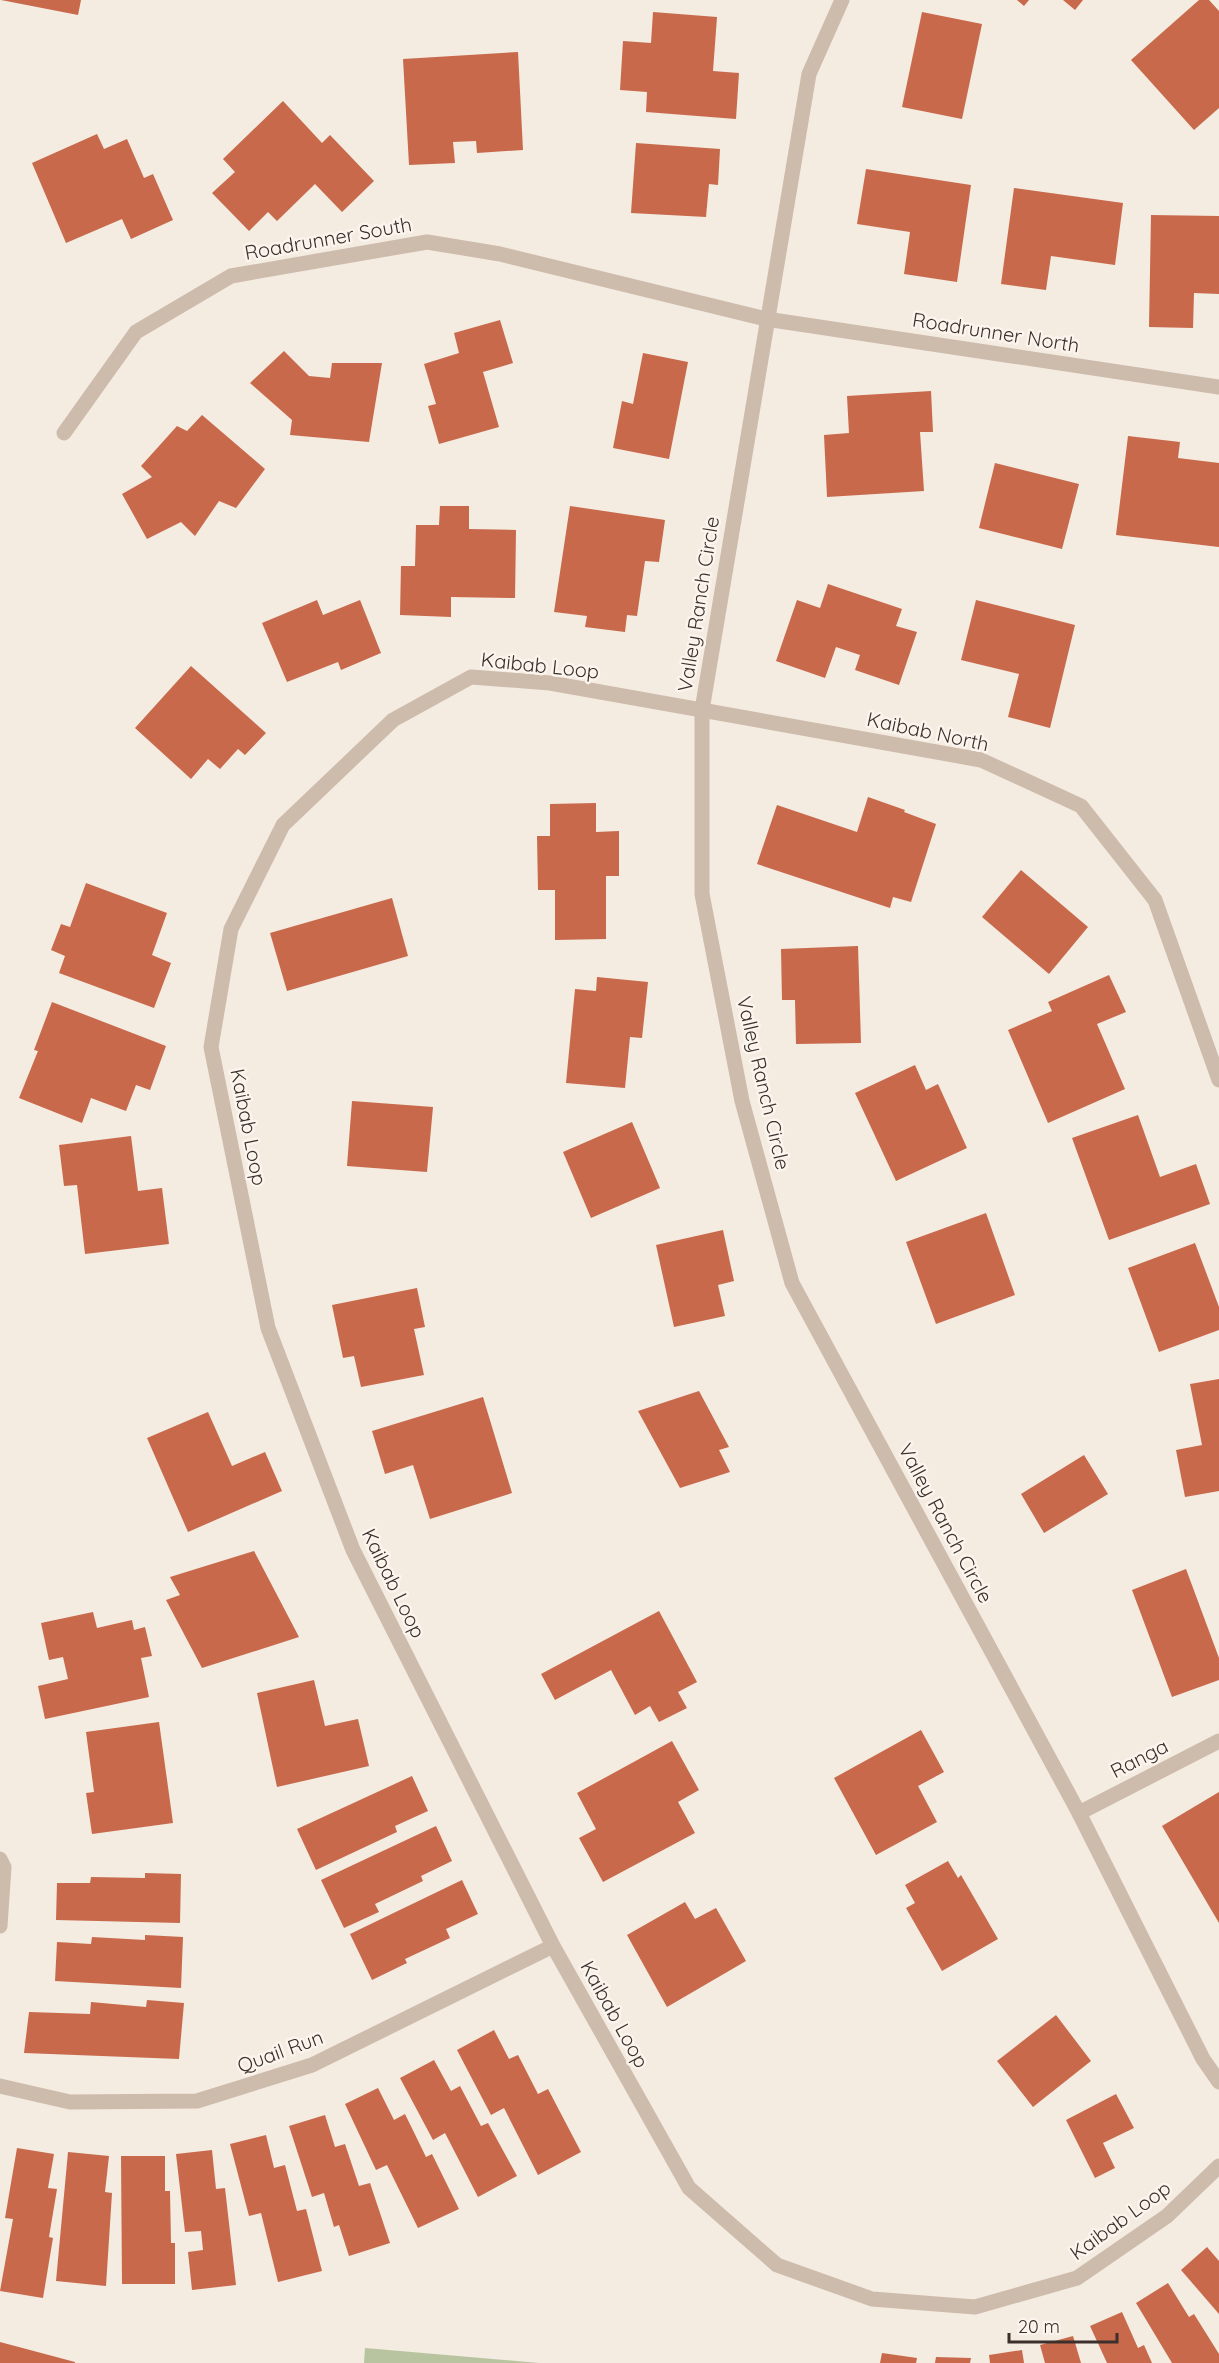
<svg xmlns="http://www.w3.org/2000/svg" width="1219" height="2363" font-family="Quicksand,sans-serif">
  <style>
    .green { fill: #b8c4a0 }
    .building { fill: #c8694b }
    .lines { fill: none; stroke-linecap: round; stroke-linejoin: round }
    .street { stroke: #cdbbac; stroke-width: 15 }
    .labels { text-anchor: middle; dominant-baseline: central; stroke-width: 5; stroke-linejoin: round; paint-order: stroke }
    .street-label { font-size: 20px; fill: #3b302b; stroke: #fbf5ee }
  </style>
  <rect width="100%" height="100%" fill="#f4ebe1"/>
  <path class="green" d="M365,2348L539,2363H364Z"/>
  <g class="building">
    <path d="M1,0H81L78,15Z"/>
    <path d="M1017,0H1029L1024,6Z"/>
    <path d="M1063,0H1083L1075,10Z"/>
    <path d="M1199,0H1209L1219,11V108L1194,130L1131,60Z"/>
    <path d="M653,12L717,17L713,71L739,73L736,119L646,112L647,92L620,90L623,41L651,43Z"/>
    <path d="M922,12L982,24L962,119L902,107Z"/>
    <path d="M518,52L523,150L477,153L476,141L453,142L455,163L409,165L403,59Z"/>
    <path d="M283,101L322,143L330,135L374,181L342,212L315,184L277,221L268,212L249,231L212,193L235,172L223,159Z"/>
    <path d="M97,134L104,149L127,139L144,178L153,174L173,220L131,239L122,219L66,243L32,163Z"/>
    <path d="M636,143L720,149L718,185L709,184L706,217L631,213Z"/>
    <path d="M866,169L971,185L957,282L904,274L910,232L857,224Z"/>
    <path d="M1014,188L1123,203L1115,265L1051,256L1046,290L1001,284Z"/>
    <path d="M1151,215L1219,216V294L1194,293L1193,328L1149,327Z"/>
    <path d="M500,320L513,363L483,372L499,427L439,444L428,406L436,404L424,364L459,353L454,333Z"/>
    <path d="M284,351L309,376L330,378L332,363H382L369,442L290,435L292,420L250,383Z"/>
    <path d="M643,353L688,362L669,459L613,448L622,401L633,404Z"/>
    <path d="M931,391L933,432H920L924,491L827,497L824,435L849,433L847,396Z"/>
    <path d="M202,415L265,469L236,508L219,501L195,536L181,522L147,539L122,494L152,477L141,466L177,426L187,431Z"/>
    <path d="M1128,436L1180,442L1178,458L1219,463V547L1116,535Z"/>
    <path d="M995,463L1079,484L1062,549L979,528Z"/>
    <path d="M440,506H469V529L516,530L515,598L451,597V617L400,615L401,566H415L416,525H439Z"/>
    <path d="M570,506L665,520L659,562L645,561L637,616L627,615L625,632L585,627L587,616L554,612Z"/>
    <path d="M828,584L902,609L896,626L917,632L899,685L855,670L860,655L836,647L825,678L776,661L797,600L820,608Z"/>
    <path d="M317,600L323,615L360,600L381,653L341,670L338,662L287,682L262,623Z"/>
    <path d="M976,600L1075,625L1050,728L1008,717L1019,674L961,660Z"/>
    <path d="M191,666L266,733L245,755L238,749L220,769L208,759L191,779L135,728Z"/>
    <path d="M868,797L905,810L904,812L936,824L911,902L893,897L890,908L757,864L777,805L857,832Z"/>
    <path d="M596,803V832L619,831V876H606V939L555,940V890H538L537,836H550V804Z"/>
    <path d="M1021,870L1088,927L1049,974L982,917Z"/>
    <path d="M86,883L167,913L152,955L171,963L154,1008L59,973L65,956L51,950L61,924L70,927Z"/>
    <path d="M392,898L408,956L287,991L270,933Z"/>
    <path d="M858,946L861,1043L796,1044L795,1000H782L781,949Z"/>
    <path d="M1109,975L1126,1012L1097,1024L1125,1089L1048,1123L1008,1030L1052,1011L1048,1002Z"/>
    <path d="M597,977L648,982L642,1038L630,1037L625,1088L566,1083L575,989L596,991Z"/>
    <path d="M52,1002L166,1046L150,1090L136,1085L126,1111L91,1098L82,1123L19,1098L38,1051L34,1050Z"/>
    <path d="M915,1065L926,1090L938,1084L967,1148L896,1181L855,1093Z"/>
    <path d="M352,1101L433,1107L427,1172L347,1166Z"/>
    <path d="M1138,1115L1160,1177L1196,1164L1210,1204L1109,1240L1072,1138Z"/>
    <path d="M632,1122L660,1188L591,1218L563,1152Z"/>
    <path d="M131,1136L138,1191L162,1188L169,1244L85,1254L77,1185L64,1186L59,1145Z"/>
    <path d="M986,1213L1015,1295L936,1324L906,1242Z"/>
    <path d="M723,1230L734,1281L718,1285L725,1316L674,1327L656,1245Z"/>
    <path d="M1195,1243L1219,1307V1330L1159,1352L1128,1268Z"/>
    <path d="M417,1288L425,1327L414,1329L424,1375L361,1387L354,1356L343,1358L332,1305Z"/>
    <path d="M1219,1379V1491L1185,1497L1176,1450L1202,1445L1190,1384Z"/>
    <path d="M699,1391L729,1447L719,1450L730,1472L680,1488L638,1411Z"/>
    <path d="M483,1397L512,1493L430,1519L413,1465L385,1474L372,1431Z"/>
    <path d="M208,1412L232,1466L265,1452L282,1491L188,1532L147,1438Z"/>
    <path d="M1084,1455L1108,1494L1044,1533L1021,1494Z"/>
    <path d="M254,1551L299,1637L202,1668L166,1600L180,1595L170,1577Z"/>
    <path d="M1186,1569L1219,1658V1680L1172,1697L1132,1590Z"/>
    <path d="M659,1611L697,1682L678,1692L687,1708L659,1722L650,1706L635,1715L611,1670L555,1700L541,1674Z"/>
    <path d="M93,1612L97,1628L132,1620L134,1630L145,1627L152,1656L141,1658L149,1697L45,1719L38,1686L68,1679L63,1657L49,1660L41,1623Z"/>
    <path d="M314,1680L325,1726L358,1719L369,1766L277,1787L257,1693Z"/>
    <path d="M159,1722L173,1823L92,1834L86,1793L94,1792L86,1732Z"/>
    <path d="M921,1730L944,1772L918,1786L937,1822L876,1855L834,1778Z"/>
    <path d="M672,1741L699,1790L678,1802L695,1833L603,1882L579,1838L596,1829L577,1793Z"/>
    <path d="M412,1776L428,1811L395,1826L397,1832L316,1870L297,1829Z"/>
    <path d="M1219,1792V1923L1162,1826Z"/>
    <path d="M436,1826L452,1861L421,1876L423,1881L375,1904L379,1912L344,1928L321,1880Z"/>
    <path d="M948,1861L958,1878L961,1875L998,1939L942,1971L906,1908L915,1903L905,1885Z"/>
    <path d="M145,1873L181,1874L180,1923L56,1920L57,1883H90L91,1877L145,1878Z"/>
    <path d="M462,1880L478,1914L446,1929L450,1938L405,1959L407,1963L372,1980L350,1934Z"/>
    <path d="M685,1902L695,1919L716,1908L746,1961L667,2007L627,1935Z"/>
    <path d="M145,1935L183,1937L181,1988L55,1981L57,1942L91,1944L92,1937L145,1940Z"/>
    <path d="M147,2000L184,2003L179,2059L24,2053L29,2012L90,2014L91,2002L146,2007Z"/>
    <path d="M1056,2015L1091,2061L1033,2107L997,2061Z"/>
    <path d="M494,2030L509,2059L518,2055L538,2094L548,2089L581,2152L538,2175L504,2108L491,2115L457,2050Z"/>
    <path d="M434,2060L451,2091L460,2086L481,2126L488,2123L517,2176L478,2197L445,2133L433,2140L400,2078Z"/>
    <path d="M378,2088L394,2120L405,2114L426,2157L432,2154L459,2209L418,2228L387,2165L376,2170L345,2104Z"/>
    <path d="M1116,2094L1134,2128L1103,2143L1115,2168L1095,2178L1066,2120Z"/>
    <path d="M325,2115L335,2147L345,2144L359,2186L370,2183L390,2243L349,2256L339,2225L334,2227L324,2193L312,2197L289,2126Z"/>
    <path d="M266,2135L274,2168L285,2165L297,2211L306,2209L322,2271L278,2282L261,2213L249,2216L230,2144Z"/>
    <path d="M17,2148L54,2154L48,2188L57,2189L49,2237L53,2238L43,2298L0,2291L13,2219L5,2218Z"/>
    <path d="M212,2150L216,2189L225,2188L236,2285L192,2290L188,2252L203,2250L201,2231L185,2232L176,2154Z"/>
    <path d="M68,2152L109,2156L105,2192L112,2193L106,2286L56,2281Z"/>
    <path d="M121,2156H165V2191H170L171,2243H175V2284H122Z"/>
    <path d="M1207,2247L1219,2261V2314L1181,2270Z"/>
    <path d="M1168,2283L1189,2317L1194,2314L1219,2354V2363H1172L1136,2303Z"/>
    <path d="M1122,2312L1138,2348L1144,2345L1152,2363H1107L1090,2326Z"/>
    <path d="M1073,2336L1081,2363H1045L1040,2345Z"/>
    <path d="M0,2342L75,2362V2363H0Z"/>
    <path d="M1022,2350L1024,2363H990L989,2355Z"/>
    <path d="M882,2353L917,2358L916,2363H880Z"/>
    <path d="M936,2357L971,2358L970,2363H935Z"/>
  </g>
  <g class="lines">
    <g class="street">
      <path d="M842,0L809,74L702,710V894L742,1101L792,1283L1079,1813L1203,2059L1219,2082"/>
      <path d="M64,433L136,332L231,276L427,242L500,254L766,319L1219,387"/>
      <path d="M1219,1080L1155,900L1081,806L981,760L550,683L471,677L393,720L283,825L231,929L211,1047L268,1328L353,1550L553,1946L689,2188L777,2265L872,2299L975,2307L1077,2278L1167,2216L1219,2166"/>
      <path d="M1079,1813L1219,1741"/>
      <path d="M0,1859L4,1867L0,1926"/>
      <path d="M0,2086L70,2102L197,2101L312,2065L553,1946"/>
    </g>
  </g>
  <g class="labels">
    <g class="street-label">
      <text transform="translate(328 238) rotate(-10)">Roadrunner South</text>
      <text transform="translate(996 332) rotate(9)">Roadrunner North</text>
      <text transform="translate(698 604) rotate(-81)">Valley Ranch Circle</text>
      <text transform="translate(540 665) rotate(6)">Kaibab Loop</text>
      <text transform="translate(928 731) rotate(12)">Kaibab North</text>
      <text transform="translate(764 1083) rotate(77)">Valley Ranch Circle</text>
      <text transform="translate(249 1127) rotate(79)">Kaibab Loop</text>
      <text transform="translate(946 1523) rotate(62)">Valley Ranch Circle</text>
      <text transform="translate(394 1583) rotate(64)">Kaibab Loop</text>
      <text transform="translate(1139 1758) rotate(-27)">Ranga</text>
      <text transform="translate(615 2014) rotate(61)">Kaibab Loop</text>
      <text transform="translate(280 2051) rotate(-20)">Quail Run</text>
      <text transform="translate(1120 2220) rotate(-36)">Kaibab Loop</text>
    </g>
  </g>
  <path d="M1009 2333v9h108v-9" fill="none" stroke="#3b302b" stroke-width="3"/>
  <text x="1018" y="2333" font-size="18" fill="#3b302b" stroke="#fbf5ee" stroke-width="4.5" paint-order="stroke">20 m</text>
</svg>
